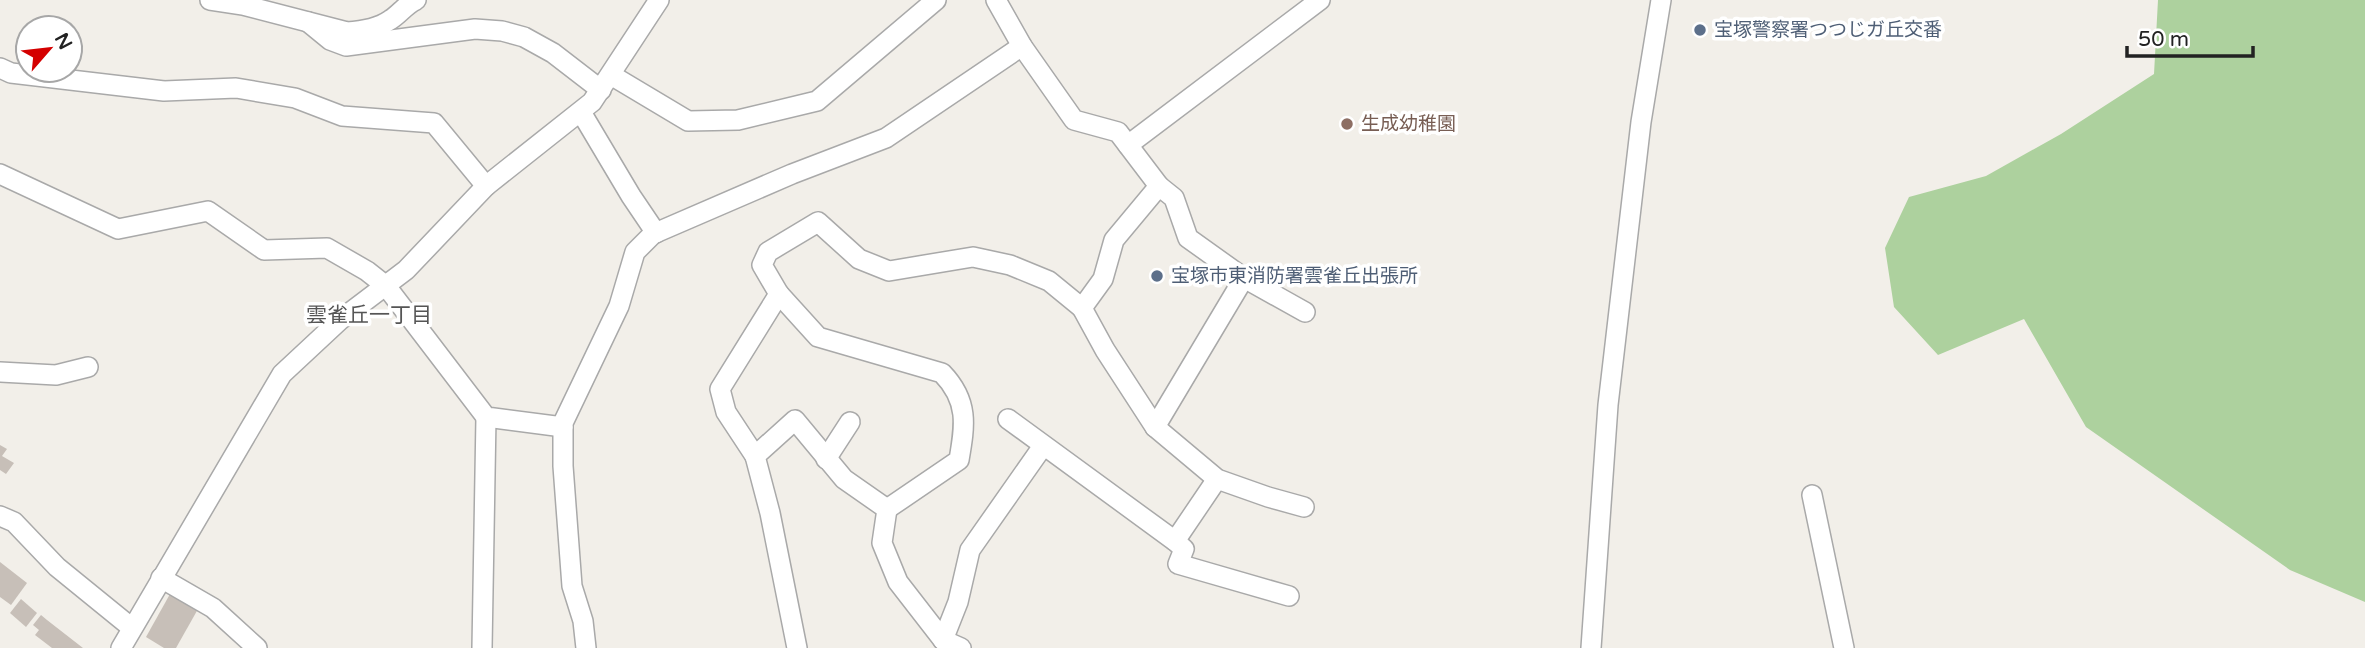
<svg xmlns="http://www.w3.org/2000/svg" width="2365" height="648" font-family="'Varela Round','Noto Sans JP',sans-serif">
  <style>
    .forest { fill: #add19e }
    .building { fill: #c7bfb8 }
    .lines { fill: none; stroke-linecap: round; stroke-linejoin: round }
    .minor-casing { stroke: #a9a9a9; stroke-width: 22 }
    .minor { stroke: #fff; stroke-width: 19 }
    .service-dot { fill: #5c6f8a; stroke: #fff; stroke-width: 2.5 }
    .education-dot { fill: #8d6e63; stroke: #fff; stroke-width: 2.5 }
    .labels { text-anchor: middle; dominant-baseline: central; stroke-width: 7; stroke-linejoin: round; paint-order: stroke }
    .service-label { font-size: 19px; fill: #4e5e75; stroke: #fff; text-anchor: start }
    .education-label { font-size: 19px; fill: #785e54; stroke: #fff; text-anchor: start }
    .neighbourhood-label { font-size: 21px; fill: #555; stroke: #fff }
  </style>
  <rect width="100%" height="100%" fill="#f2efe9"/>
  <path class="forest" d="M2158,0H2365V602L2290,570L2086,427L2024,319L1938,355L1894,307L1885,248L1909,197L1986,176L2061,134L2154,74Z"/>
  <g class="building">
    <path d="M0,445L7,449L2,456L14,463L6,474L0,470Z"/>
    <path d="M0,562L27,583L11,605L0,597Z"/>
    <path d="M170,594L198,609L176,648H164L146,637Z"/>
    <path d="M21,599L37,613L26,627L10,613Z"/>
    <path d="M41,615L47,620L83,648H52L35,635L39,630L33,625Z"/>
  </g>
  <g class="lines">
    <defs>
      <g id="minor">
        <path d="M210,0L243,5L347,32C362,31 377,29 390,20C400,14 405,5 416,0"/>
        <path d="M996,0L1022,46L1074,120L1118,132L1159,186L1114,240L1103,279L1082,308L1105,350L1155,427L1217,479L1268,497L1304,507"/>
        <path d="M308,22L330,40L346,46L475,29L502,31L524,37L553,53L601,90"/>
        <path d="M0,68L11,73L164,91L236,88L295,98L342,116L434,123L486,186"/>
        <path d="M611,75L688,121L738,120L817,101L936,0"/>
        <path d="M581,112L631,196L656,233"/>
        <path d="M1128,145L1320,0"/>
        <path d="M0,174L118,229L208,211L264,250L327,248L367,271L386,286L486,417L563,427"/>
        <path d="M1244,278L1305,312"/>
        <path d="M779,294L818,337L942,373C969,401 965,425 959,460L887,509"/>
        <path d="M0,372L56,375L88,367"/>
        <path d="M1008,419L1175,541L1184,549L1178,564L1289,596"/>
        <path d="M1155,427L1244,278L1188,238L1174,198L1159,186"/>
        <path d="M755,456L726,412L720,389L779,294L762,265L768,252L818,222L859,259L889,271L973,257L1010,265L1049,281L1082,308"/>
        <path d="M826,459L850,422"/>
        <path d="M1812,495L1844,648"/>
        <path d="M0,516L14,522L57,567L132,628"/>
        <path d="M1175,541L1217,479"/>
        <path d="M161,578L213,608L257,648"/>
        <path d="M943,640L958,602L970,550L1043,446"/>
        <path d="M121,648L282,374L340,320L406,270L486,186L592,102L659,0"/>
        <path d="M482,648L486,417"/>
        <path d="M586,648L583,621L572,586L563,466V423L619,306L635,252L653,234L792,174L886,138L1022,46"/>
        <path d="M797,648L770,513L755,456L795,420L844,479L887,509L882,543L898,582L943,640L961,648"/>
        <path d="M1591,648L1608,405L1641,122L1661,0"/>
      </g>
    </defs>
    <use href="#minor" class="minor-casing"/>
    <use href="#minor" class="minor"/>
  </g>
  <g class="service-dot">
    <circle cx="1700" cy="30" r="7"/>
    <circle cx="1157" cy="276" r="7"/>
  </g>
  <circle class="education-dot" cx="1347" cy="124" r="7"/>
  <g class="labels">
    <g class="service-label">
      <text x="1714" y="30">宝塚警察署つつじガ丘交番</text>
      <text x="1171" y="276">宝塚市東消防署雲雀丘出張所</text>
    </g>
    <g class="education-label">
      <text x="1361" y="124">生成幼稚園</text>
    </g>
    <g class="neighbourhood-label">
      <text x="369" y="315">雲雀丘一丁目</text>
    </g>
  </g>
  <g transform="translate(49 49) rotate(62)"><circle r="33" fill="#ffffff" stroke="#a7a7a7" stroke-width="2"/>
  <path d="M0-5L12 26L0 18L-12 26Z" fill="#d40000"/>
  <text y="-10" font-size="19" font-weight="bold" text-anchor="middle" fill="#222222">N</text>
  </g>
  <path d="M2127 46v10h126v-10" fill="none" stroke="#222222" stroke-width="3.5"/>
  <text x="2138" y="46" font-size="21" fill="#222222" stroke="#ffffff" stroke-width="5" paint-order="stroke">50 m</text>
</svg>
